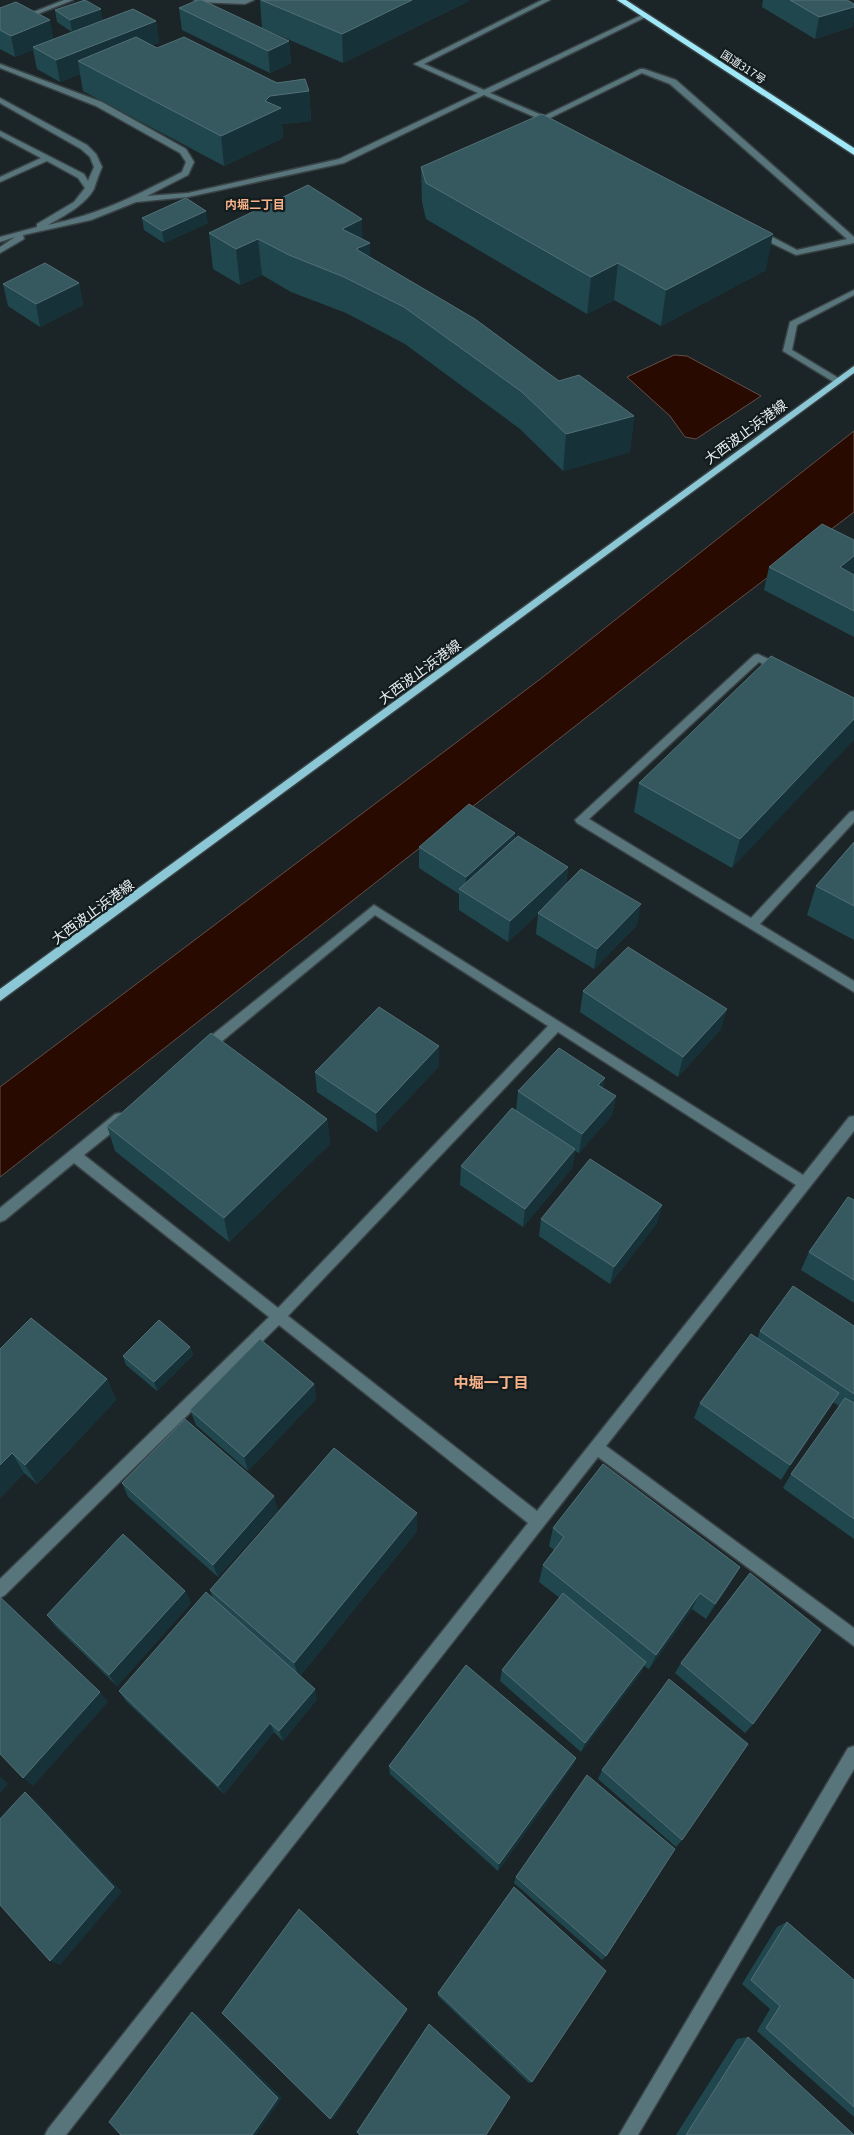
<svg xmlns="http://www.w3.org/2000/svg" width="854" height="2135" font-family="Georgia,'Noto Sans JP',serif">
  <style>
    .water { fill: #290a00; stroke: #624e48 }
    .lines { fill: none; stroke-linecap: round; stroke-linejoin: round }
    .minor-casing { stroke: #384144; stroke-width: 3 }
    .major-casing { stroke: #384144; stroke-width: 3 }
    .highway-casing { stroke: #384144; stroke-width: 3 }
    .minor { fill: #58757b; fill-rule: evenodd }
    .major { fill: #8bc7d5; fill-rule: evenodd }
    .highway { fill: #9fe8f8; fill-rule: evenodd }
    .wall { fill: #21474e }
    .shaded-wall { fill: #163238 }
    .building { fill: #365960; stroke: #527076 }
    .labels { text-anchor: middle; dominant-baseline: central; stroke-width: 4.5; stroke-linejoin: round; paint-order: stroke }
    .far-street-label { font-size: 11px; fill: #e8eef0; stroke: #121c1e }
    .far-neighbourhood-label { font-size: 12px; font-weight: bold; fill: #f9b288; stroke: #121c1e }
    .street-label { font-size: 14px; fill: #e8eef0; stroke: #121c1e }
    .neighbourhood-label { font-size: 15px; font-weight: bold; fill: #f9b288; stroke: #121c1e }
  </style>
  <rect width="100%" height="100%" fill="#1b2528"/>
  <g class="water">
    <path d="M674,355L687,356L761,396L696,439L685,437L670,416L627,377Z"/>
    <path d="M854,431V512L685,640L0,1177V1087L543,677Z"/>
  </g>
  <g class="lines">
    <defs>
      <g id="minor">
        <path d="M64,0H73L0,29V25Z"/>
        <path d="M194,0H254L245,4L197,2Z"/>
        <path d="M542,0H550L424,64L484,90L644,14H648V16L490,93L544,116L640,69H644L676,80L854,237V243L796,255L755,235V231H761L797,250L847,239L670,84L642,73L544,121L484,95L344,163L188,197L136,202L91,220L23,235L24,239L0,253V247L15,237L0,242V237L37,227V224L74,202L85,188L78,178L47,161L0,182V177L41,158L0,136V131L84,174L88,181L94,167L90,157L81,149L0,103V98L87,145L96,154L102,167C99,174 96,183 94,189C85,205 64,216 48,225C100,214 135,196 182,172L186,162L180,153L96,106L0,68V64L102,102L186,149L194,162L188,175L147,196L188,193L339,159L478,93L414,64Z"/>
        <path d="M854,290V295L797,325L792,350L840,379L841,381L837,384L783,351L790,322Z"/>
        <path d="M758,654L785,667V671H777L759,662L589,819L751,918L850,812L854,811V822L760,924L854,981V992L577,823L575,820L754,655Z"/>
        <path d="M374,905L803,1175L849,1117L854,1116V1131L606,1446L854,1628V1646L598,1457L66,2135H45L48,2129L528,1523L279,1325L5,1595L0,1598V1579L269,1317L74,1163L5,1220L0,1222V1208L115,1114L120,1113L125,1114L126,1118L125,1122L84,1155L278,1308L548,1026L375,915L209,1052H201L199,1048L201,1044ZM558,1032L796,1185L537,1511L288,1316Z"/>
        <path d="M854,1746V1769L638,2135H619L848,1748Z"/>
      </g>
      <path id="major" d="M854,366V373L0,1001V989Z"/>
      <path id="highway" d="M617,0H626L854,148V155Z"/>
    </defs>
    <use href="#minor" class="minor-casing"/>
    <use href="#major" class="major-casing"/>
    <use href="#highway" class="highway-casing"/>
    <use href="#minor" class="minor"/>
    <use href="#major" class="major"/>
    <use href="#highway" class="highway"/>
  </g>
  <g class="wall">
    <path d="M260,0H469V1L343,63L262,28Z"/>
    <path d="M763,0H847L854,4V19L852,27L815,39L762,7Z"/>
    <path d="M0,8L54,39L87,26L72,32L57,22L55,10L103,20L156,21L159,43L152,45L157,48L309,91L311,121L282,124L283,138L224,166L83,91L80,74L60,82L37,69L33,50L15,57L0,49Z"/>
    <path d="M179,8L289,41L291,63L270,73L182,30Z"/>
    <path d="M421,167L766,270L661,326L614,300L587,314L426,219L422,202Z"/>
    <path d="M142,218L208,223L164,243L144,230Z"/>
    <path d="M362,219V239L370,257L559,381L634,416L630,452L563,471L520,429L405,344L346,313L291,292L262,275L240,285L213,269L209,233Z"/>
    <path d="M79,283L83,305L40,327L8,306L3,284Z"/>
    <path d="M854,540V573L853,574L854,575V637L764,590L769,567Z"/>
    <path d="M854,698L732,868L634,812L639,783Z"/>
    <path d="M515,833V839L568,867L566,885L637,925L594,969L536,934L538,914L508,942L459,910V894L419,868V847Z"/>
    <path d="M854,842V940L807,915L816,886Z"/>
    <path d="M583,991L721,1029L678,1077L580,1012Z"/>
    <path d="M439,1066L377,1132L317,1092L315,1072Z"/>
    <path d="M603,1088L616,1096L612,1115L579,1153L575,1151L572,1168L523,1227L460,1185L461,1166L516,1111L518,1091Z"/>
    <path d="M327,1119L330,1144L229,1242L115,1151L107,1126Z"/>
    <path d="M854,1200V1303L801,1270L809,1252Z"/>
    <path d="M662,1205L657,1223L610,1284L539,1236L541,1219Z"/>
    <path d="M31,1318L107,1379L116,1400L37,1484L24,1473L0,1498Z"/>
    <path d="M854,1326V1539L783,1488L791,1474L839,1406L833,1402L781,1480L694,1418L700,1403L757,1339L760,1331Z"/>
    <path d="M190,1347L193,1355L157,1391L126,1365L123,1356Z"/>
    <path d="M314,1384L316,1399L248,1471L196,1425L190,1410Z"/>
    <path d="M122,1483L278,1510L218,1577L128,1497Z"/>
    <path d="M553,1528L740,1567L730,1584L706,1619L692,1609L649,1669L644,1666L641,1673L581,1752L500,1681L502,1670L560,1598L539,1582L543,1565L554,1550L549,1546Z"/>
    <path d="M417,1531L300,1676L317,1699L283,1741L274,1732L224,1794L126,1701L119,1691L213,1599L210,1590Z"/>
    <path d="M185,1591L191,1603L117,1686L56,1627L47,1615Z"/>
    <path d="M681,1663L753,1724L745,1733L675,1673Z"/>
    <path d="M576,1758L572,1767L498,1871L390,1774L389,1766Z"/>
    <path d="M602,1770L682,1840L676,1847L598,1779Z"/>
    <path d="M516,1877L606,1956L602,1960L514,1883Z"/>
    <path d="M787,1922L854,1980V2117L757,2031L770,2009L742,1984L777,1927Z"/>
    <path d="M438,1993L532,2082L529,2083L438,1996Z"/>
    <path d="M748,2037L854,2135H676L737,2039Z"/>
  </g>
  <g class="shaded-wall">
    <path d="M412,0H469V1L343,63L342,34Z"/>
    <path d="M854,7V19L852,27L815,39L819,17Z"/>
    <path d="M101,9L103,21L72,32L70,20Z"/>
    <path d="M50,20L54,42L33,47V50L15,57L11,36Z"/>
    <path d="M156,21L159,43L93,69L78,61L80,74L60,82L56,60Z"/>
    <path d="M289,41L291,63L270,73L268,51Z"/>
    <path d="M309,91L311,121L282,124L283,138L224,166L221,136L270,96Z"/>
    <path d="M206,211L208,223L164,243L162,231Z"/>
    <path d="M362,219L363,246L370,243L371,279L342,229Z"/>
    <path d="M773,234L766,270L661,326L666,290Z"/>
    <path d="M258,239L262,275L240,285L236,249Z"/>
    <path d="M618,263L614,300L587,314L591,277Z"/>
    <path d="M79,283L83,305L40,327L36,304Z"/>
    <path d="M634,416L630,452L563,471L566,434Z"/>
    <path d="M854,556V573L834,590L840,567Z"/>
    <path d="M854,719V740L732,868L740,839Z"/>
    <path d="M515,833L514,854L465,892L466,877Z"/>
    <path d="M568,867L565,888L538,913V914L508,942L510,921Z"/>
    <path d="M641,904L637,925L594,969L597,949Z"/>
    <path d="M727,1009L721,1029L678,1077L683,1057Z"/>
    <path d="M439,1046V1066L377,1132L376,1113Z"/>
    <path d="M605,1078L602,1097L598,1085Z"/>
    <path d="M616,1096L612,1115L579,1153L582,1134Z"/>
    <path d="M327,1119L330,1144L229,1242L224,1218Z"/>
    <path d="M575,1149L572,1168L523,1227L525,1209Z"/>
    <path d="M662,1205L657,1223L610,1284L614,1267Z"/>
    <path d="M190,1347L193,1355L157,1391L154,1382Z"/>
    <path d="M107,1379L116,1400L37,1484L25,1465Z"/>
    <path d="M314,1384L316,1399L248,1471L244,1457Z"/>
    <path d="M839,1393L830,1408L781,1480L790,1465Z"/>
    <path d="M12,1453L24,1473L0,1498V1465Z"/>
    <path d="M274,1496L278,1510L218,1577L213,1565Z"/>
    <path d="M417,1513V1531L299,1677L294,1663Z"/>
    <path d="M740,1567L730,1584L706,1619L715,1604Z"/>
    <path d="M185,1591L191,1603L117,1686L109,1675Z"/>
    <path d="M700,1593L692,1609L649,1669L656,1655Z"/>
    <path d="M646,1662L641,1673L581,1752L585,1743Z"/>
    <path d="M315,1689L317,1699L283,1741L279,1731Z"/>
    <path d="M100,1692L108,1702L33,1786L23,1778Z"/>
    <path d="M270,1723L274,1732L224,1794L218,1786Z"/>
    <path d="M576,1758L572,1767L498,1871L499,1864Z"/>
    <path d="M0,1776L8,1784L0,1793Z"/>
    <path d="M25,1792L35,1800L122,1892L60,1965L50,1961Z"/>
    <path d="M407,2009V2011L333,2119H330Z"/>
    <path d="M192,2012L198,2015L282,2098L256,2135H252Z"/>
  </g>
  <g class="building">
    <path d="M85,0L101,9L70,20L55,10Z"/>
    <path d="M198,0H202L289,41L268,51L179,8Z"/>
    <path d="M261,0H412L342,34Z"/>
    <path d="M790,0H847L854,4V7L819,17Z"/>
    <path d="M16,2L50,20L11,36L0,30V8Z"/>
    <path d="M133,9L156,21L56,60L33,47Z"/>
    <path d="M136,37L157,48L184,37L277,83L305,79L309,91L270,96L265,101L281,108L221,136L78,61Z"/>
    <path d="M542,114L773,234L666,290L618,263L591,277L426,183L421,167Z"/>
    <path d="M308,185L362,219L342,229L370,243L356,249L475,319L559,381L579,375L634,416L566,434L522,392L404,307L344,277L289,255L258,239L236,249L209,233Z"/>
    <path d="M186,198L206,211L162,231L142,218Z"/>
    <path d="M45,263L79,283L36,304L3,284Z"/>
    <path d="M822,524L854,540V556L840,567L854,575V611L769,567Z"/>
    <path d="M771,656L854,698V719L740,839L639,783Z"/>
    <path d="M469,804L515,833L466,877L419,847Z"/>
    <path d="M518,836L568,867L510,921L459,889Z"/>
    <path d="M854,842V906L816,886Z"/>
    <path d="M581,869L641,904L597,949L538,913Z"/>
    <path d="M628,947L727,1009L683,1057L583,991Z"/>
    <path d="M379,1007L439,1046L376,1113L315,1072Z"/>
    <path d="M211,1033L327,1119L224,1218L107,1126Z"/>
    <path d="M559,1048L605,1078L598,1085L616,1096L582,1134L518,1091Z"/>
    <path d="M512,1108L575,1149L525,1209L461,1166Z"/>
    <path d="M590,1159L662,1205L614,1267L541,1219Z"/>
    <path d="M848,1197L854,1200V1280L809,1252Z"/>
    <path d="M793,1286L854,1326V1394L760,1331Z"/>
    <path d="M31,1318L107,1379L25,1465L12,1453L0,1465V1349Z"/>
    <path d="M159,1320L190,1347L154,1382L123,1356Z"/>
    <path d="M751,1334L839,1393L790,1465L700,1403Z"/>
    <path d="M260,1339L314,1384L244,1457L190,1410Z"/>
    <path d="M845,1398L854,1403V1519L791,1474Z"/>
    <path d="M185,1419L274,1496L213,1565L122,1483Z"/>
    <path d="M334,1448L417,1513L294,1663L210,1590Z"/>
    <path d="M603,1464L740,1567L715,1604L700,1593L656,1655L543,1565L564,1537L553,1528Z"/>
    <path d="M123,1534L185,1591L109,1675L47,1615Z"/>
    <path d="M750,1573L821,1630L753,1724L681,1663Z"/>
    <path d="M206,1592L315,1689L279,1731L270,1723L218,1786L119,1691Z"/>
    <path d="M563,1593L646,1662L585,1743L502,1670Z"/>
    <path d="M0,1597L100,1692L23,1778L0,1754Z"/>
    <path d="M466,1665L576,1758L499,1864L389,1766Z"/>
    <path d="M669,1679L748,1744L682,1840L602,1770Z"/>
    <path d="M587,1775L675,1849L606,1956L516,1877Z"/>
    <path d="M25,1792L114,1887L50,1961L0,1905V1819Z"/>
    <path d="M514,1887L606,1971L532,2082L438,1993Z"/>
    <path d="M299,1909L407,2009L330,2119L222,2013Z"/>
    <path d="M787,1922L854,1980V2107L766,2028L780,2006L751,1980Z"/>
    <path d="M192,2012L278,2098L252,2135H121L109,2122Z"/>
    <path d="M429,2024L510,2097L486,2135H360L357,2132Z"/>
    <path d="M748,2037L854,2135H686Z"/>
  </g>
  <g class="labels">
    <g class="far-street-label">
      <text transform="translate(744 66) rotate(33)">国道317号</text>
    </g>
    <g class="far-neighbourhood-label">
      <text x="255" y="203">内堀二丁目</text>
    </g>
    <g class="street-label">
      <text transform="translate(745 431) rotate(-36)">大西波止浜港線</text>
      <text transform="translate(419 671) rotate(-36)">大西波止浜港線</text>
      <text transform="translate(92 911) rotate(-36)">大西波止浜港線</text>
    </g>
    <g class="neighbourhood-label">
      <text x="491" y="1381">中堀一丁目</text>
    </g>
  </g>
</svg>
